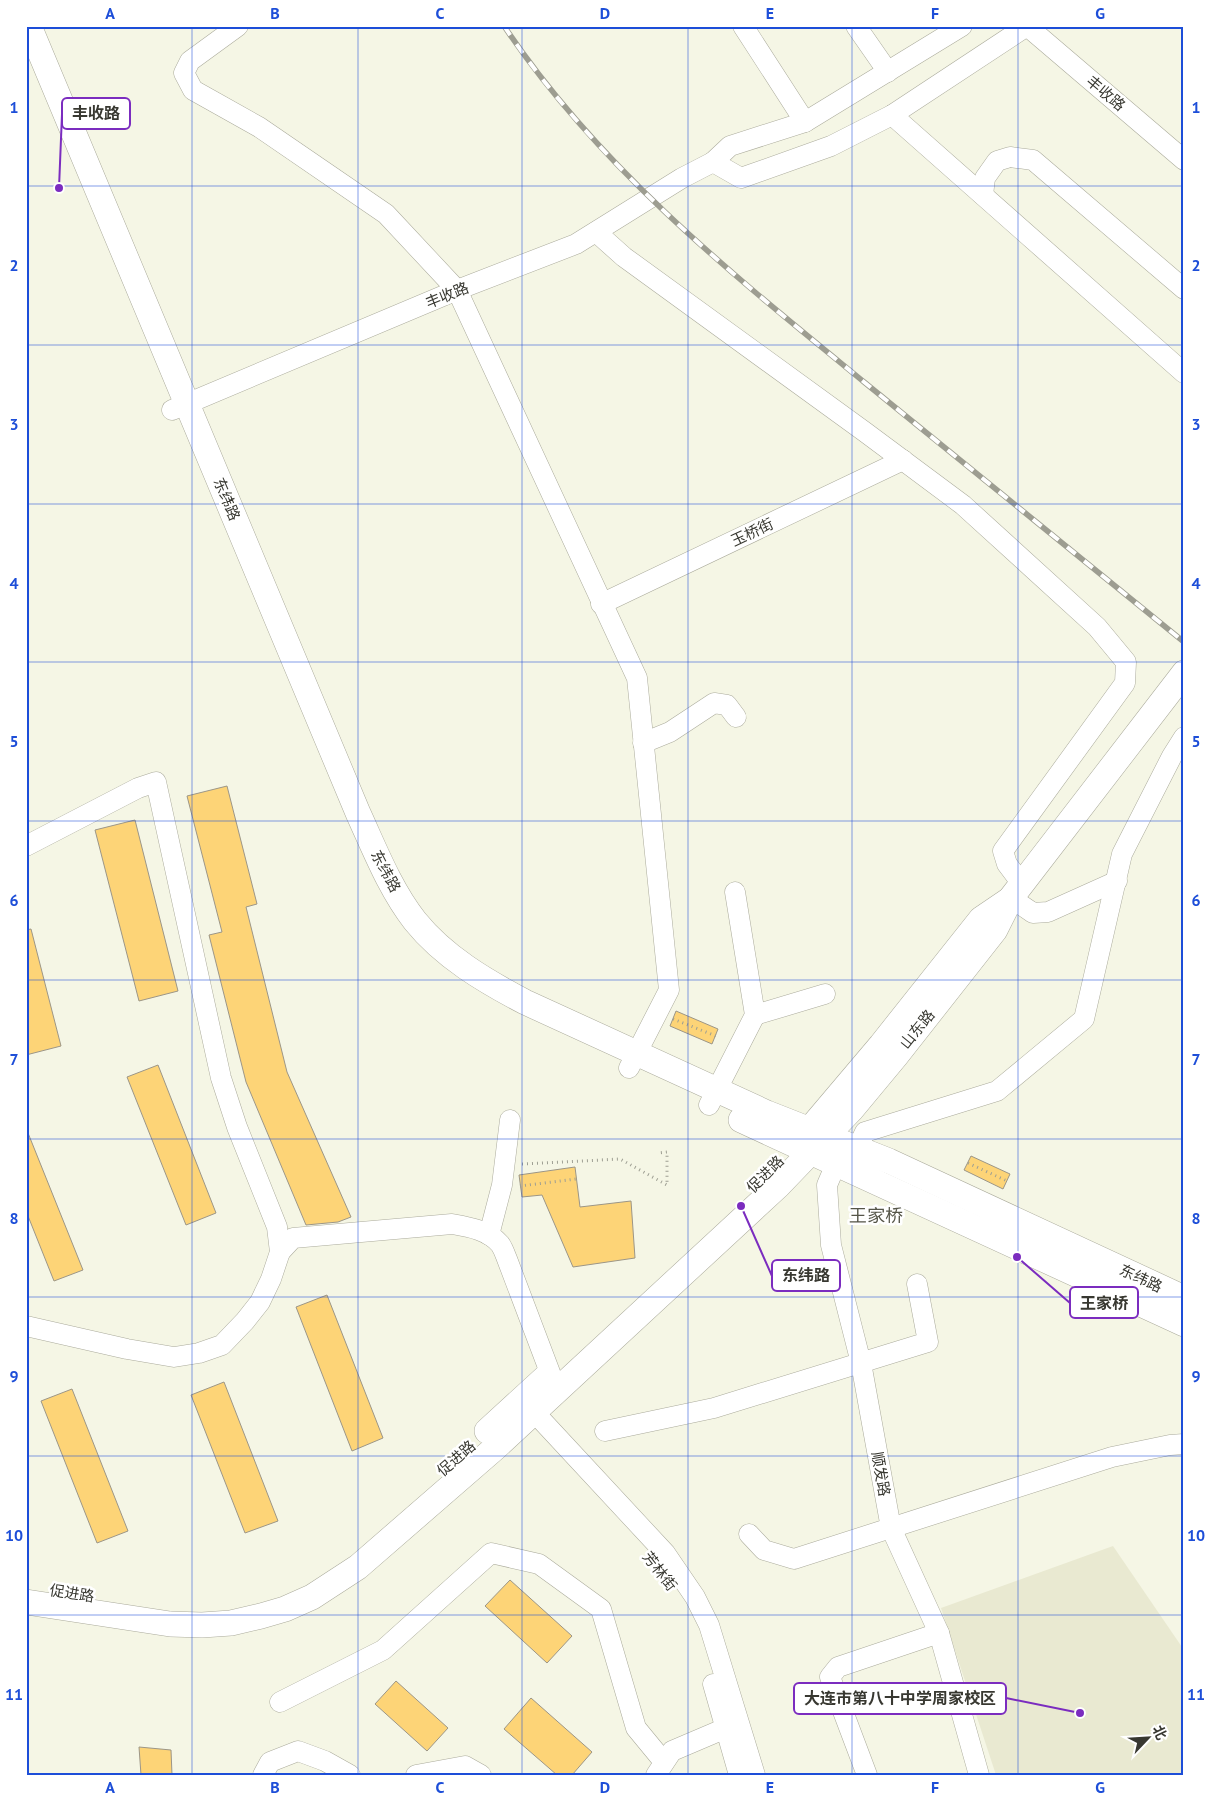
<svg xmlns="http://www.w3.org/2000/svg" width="1210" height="1801" font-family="'PT Sans','Noto Sans SC',sans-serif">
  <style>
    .built { fill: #e9e9d1 }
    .building { fill: #fdd477; stroke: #9c9687 }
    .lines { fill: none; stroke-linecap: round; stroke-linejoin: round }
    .minor-casing { stroke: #abab9c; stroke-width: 21 }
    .major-casing { stroke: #abab9c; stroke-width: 26 }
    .path { stroke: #9e9f93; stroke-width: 3; stroke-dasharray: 1 4; stroke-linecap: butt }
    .minor { stroke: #fff; stroke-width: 20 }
    .major { stroke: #fff; stroke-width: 25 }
    .rail-casing { stroke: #9d9d91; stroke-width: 5.5 }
    .rail { stroke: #fff; stroke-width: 4; stroke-dasharray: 11; stroke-linecap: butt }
    .grid { fill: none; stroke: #1d4ed8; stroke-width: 1; stroke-opacity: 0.55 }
    .labels { text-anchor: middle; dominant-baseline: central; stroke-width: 5; stroke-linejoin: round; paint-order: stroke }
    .street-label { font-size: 15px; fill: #383831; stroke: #fff }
    .quarter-label { font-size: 18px; fill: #555548; stroke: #fff }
    .leader { fill: none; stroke: #7b2cbf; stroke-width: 2 }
    .callout-dot { fill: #7b2cbf; stroke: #fff; stroke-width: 2 }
    .callout { fill: #fff; stroke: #7b2cbf; stroke-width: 2 }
    .callout-label { font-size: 16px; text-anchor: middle; font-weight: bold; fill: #383831 }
    .neatline { fill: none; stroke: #1d4ed8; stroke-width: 2 }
    .grid-label { font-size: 16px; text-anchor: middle; font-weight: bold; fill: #1d4ed8 }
  </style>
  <rect width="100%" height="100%" fill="#f5f6e5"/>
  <path class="built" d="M1113,1546L1184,1650V1775H996L941,1608Z"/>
  <g class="building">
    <path d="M227,786L257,904L246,907L287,1072L351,1217L338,1222L306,1225L246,1082L209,935L222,932L187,796Z"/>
    <path d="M135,820L178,991L139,1001L95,830Z"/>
    <path d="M31,929L61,1046L26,1055V930Z"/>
    <path d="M676,1011L718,1029L712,1044L670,1026Z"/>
    <path d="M158,1065L216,1213L186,1225L127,1077Z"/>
    <path d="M26,1128L83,1270L54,1281L26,1211Z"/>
    <path d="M971,1156L1010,1174L1003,1189L964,1170Z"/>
    <path d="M575,1167L580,1207L631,1201L635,1258L573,1267L542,1195L522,1197L519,1175Z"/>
    <path d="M327,1295L383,1438L352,1451L296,1307Z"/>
    <path d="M224,1382L278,1521L245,1533L191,1395Z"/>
    <path d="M72,1389L128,1531L97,1543L41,1401Z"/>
    <path d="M510,1580L572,1636L547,1663L485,1606Z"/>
    <path d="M396,1681L448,1728L427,1751L375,1704Z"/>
    <path d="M531,1698L592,1752L572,1775H557L504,1729Z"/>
    <path d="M139,1747L171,1750L172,1775H141Z"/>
  </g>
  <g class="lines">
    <defs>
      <g id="minor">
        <path d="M238,26L190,61L184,73L193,90L259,127L386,214L457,290L637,678L669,990L629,1068"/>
        <path d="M743,26L805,122"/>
        <path d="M856,26L888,72"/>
        <path d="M962,26L805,122L730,146L713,162L741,178L831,146L892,115L1027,26"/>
        <path d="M1027,26L1184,160"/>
        <path d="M892,115L1184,373"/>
        <path d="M983,195L985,178L997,161L1010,157L1033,160L1184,289"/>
        <path d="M596,232L624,257L865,432L963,505L1097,627L1126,662L1125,683L1003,851L1007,864L1022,884"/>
        <path d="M172,410L457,290L576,244L682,178L713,162"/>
        <path d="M601,604L903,460"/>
        <path d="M643,743L670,732L714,703L727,705L736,717"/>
        <path d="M26,846L138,788L156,782L221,1078L237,1127L277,1227L280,1252L271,1279L260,1302L245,1321L222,1345L199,1353L174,1357L127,1349L26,1326"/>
        <path d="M1011,898L1033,913L1048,912L1117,881"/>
        <path d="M755,1015L825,994"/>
        <path d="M709,1105L755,1015L735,892"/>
        <path d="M857,1149L865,1132L997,1091L1084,1019L1122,854L1172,756L1184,737"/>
        <path d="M836,1164L827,1185L831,1245L861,1363L891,1528L939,1633L979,1775"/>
        <path d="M489,1235L502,1185L510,1120"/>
        <path d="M280,1252L293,1238L452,1224C469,1227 488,1230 500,1244C503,1248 505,1254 507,1259L557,1391"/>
        <path d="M520,1407L534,1412L665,1553L695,1597L709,1625L755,1775"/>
        <path d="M605,1431L714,1408L928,1342L917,1284"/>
        <path d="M749,1534L764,1550L794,1559L1112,1457L1170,1445L1184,1444"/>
        <path d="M713,1684L739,1775"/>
        <path d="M280,1702L383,1650L491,1553L539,1564L601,1609L636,1728L664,1762"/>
        <path d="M263,1775L270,1762L298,1751L325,1761L350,1775"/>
        <path d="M416,1775L465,1766L481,1775"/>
        <path d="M656,1775L672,1751L726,1728"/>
        <path d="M867,1775L830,1677L838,1667L939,1633"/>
      </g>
      <g id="major">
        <path d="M29,26L358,813C375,850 390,889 415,921C444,957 485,981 525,1002L767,1113L889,1161L1184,1298"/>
        <path d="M741,1120L1184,1324"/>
        <path d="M815,1123L881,1045L981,919L1009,900"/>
        <path d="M487,1431L546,1377"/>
        <path d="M26,1602L170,1624L202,1625L231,1623L261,1616L285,1609L312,1597L358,1567L495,1448L778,1186L852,1109L896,1056L995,930L1011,898L1184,673"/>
      </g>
    </defs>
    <use href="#minor" class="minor-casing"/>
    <use href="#major" class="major-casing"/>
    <g class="path">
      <path d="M673,1019L716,1036"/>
      <path d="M968,1163L1007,1181"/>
      <path d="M522,1164L620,1159L667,1185V1152L658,1153"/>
      <path d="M520,1186L576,1179"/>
    </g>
    <use href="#minor" class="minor"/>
    <use href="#major" class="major"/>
    <defs>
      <path id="rail" d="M504,26C599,168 733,275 864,382C971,469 1077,555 1184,642"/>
    </defs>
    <use href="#rail" class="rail-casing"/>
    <use href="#rail" class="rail"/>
  </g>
  <path class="grid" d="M192,26V1775M358,26V1775M522,26V1775M688,26V1775M852,26V1775M1018,26V1775M26,186H1184M26,345H1184M26,504H1184M26,662H1184M26,821H1184M26,980H1184M26,1139H1184M26,1297H1184M26,1456H1184M26,1615H1184"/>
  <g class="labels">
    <g class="street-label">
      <text transform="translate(1106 93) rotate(40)">丰收路</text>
      <text transform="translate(447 295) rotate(-22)">丰收路</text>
      <text transform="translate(227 499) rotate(67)">东纬路</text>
      <text transform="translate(752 532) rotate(-25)">玉桥街</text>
      <text transform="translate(386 871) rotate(62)">东纬路</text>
      <text transform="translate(917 1029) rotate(-51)">山东路</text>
      <text transform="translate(765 1174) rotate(-45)">促进路</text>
      <text transform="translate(1141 1278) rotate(25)">东纬路</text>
      <text transform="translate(456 1458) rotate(-41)">促进路</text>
      <text transform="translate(881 1474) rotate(80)">顺发路</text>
      <text transform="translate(660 1571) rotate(52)">芳林街</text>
      <text transform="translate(72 1593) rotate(9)">促进路</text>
    </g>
    <g class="quarter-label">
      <text x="876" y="1215">王家桥</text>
    </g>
  </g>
  <path class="leader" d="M59 188L62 114M741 1206L772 1276M1017 1257L1070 1303M1080 1713L1006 1698"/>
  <g class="callout-dot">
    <circle cx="59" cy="188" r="5"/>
    <circle cx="741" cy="1206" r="5"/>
    <circle cx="1017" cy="1257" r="5"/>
    <circle cx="1080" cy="1713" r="5"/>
  </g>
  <g class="callout">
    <rect x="62" y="98" width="68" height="31" rx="5"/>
    <rect x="772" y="1260" width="68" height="31" rx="5"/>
    <rect x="1070" y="1287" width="68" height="31" rx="5"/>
    <rect x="794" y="1683" width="212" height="31" rx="5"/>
  </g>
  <g class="callout-label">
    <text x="96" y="119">丰收路</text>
    <text x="806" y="1281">东纬路</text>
    <text x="1104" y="1309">王家桥</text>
    <text x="900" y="1704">大连市第八十中学周家校区</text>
  </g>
  <rect width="1210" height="1801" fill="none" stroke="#ffffff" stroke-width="55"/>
  <g transform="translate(1148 1738) rotate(65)" stroke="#ffffff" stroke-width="4" paint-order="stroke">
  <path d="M0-4L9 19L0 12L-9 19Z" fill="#383831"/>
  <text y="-8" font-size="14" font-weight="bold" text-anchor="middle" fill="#383831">北</text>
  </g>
  <rect x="28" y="28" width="1154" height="1746" class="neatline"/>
  <g class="grid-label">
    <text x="110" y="19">A</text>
    <text x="275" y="19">B</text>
    <text x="440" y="19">C</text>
    <text x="605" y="19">D</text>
    <text x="770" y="19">E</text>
    <text x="935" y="19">F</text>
    <text x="1100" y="19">G</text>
    <text x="14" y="113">1</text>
    <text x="1196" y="113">1</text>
    <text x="14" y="271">2</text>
    <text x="1196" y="271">2</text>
    <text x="14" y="430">3</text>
    <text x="1196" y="430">3</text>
    <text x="14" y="589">4</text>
    <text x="1196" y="589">4</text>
    <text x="14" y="747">5</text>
    <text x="1196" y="747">5</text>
    <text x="14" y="906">6</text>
    <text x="1196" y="906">6</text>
    <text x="14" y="1065">7</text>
    <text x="1196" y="1065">7</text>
    <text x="14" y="1224">8</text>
    <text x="1196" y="1224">8</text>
    <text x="14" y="1382">9</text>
    <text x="1196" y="1382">9</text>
    <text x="14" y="1541">10</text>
    <text x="1196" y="1541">10</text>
    <text x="14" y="1700">11</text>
    <text x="1196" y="1700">11</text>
    <text x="110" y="1793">A</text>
    <text x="275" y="1793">B</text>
    <text x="440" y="1793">C</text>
    <text x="605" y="1793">D</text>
    <text x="770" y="1793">E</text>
    <text x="935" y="1793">F</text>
    <text x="1100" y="1793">G</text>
  </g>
</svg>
